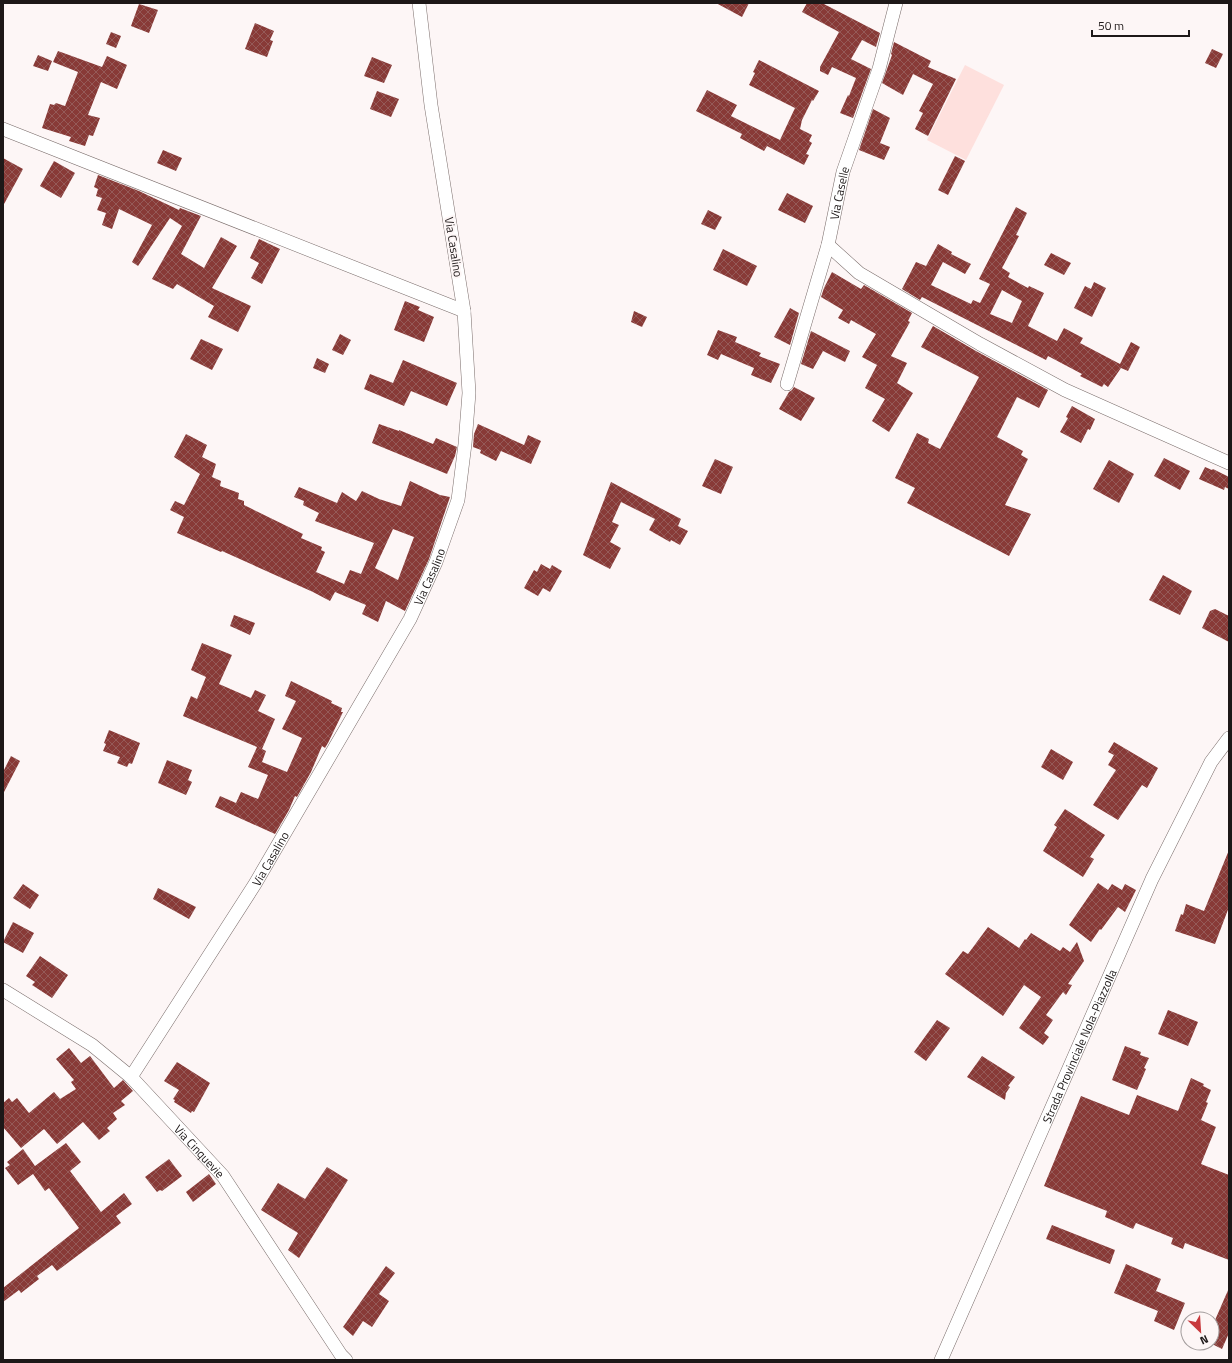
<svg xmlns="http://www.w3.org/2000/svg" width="1232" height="1363" font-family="'Titillium Web',sans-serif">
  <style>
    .grass { fill: #fee0dd }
    .building { fill: url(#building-cross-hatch); fill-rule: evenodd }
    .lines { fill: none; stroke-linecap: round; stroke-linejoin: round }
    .minor-casing { stroke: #7a6d6b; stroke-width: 14 }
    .minor { stroke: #fff; stroke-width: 13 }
    .labels { text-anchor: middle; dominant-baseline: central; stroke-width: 4; stroke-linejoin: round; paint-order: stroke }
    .street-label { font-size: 12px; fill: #1d1818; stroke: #fdf6f6 }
  </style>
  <defs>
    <pattern id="building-cross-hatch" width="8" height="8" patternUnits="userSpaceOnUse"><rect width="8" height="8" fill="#883a37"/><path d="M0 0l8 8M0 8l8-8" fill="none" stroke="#955a58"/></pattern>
  </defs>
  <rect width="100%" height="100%" fill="#fdf6f6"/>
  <path class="grass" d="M965,65L1004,85L966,160L927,140Z"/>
  <g class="building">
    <path d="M716,3H749L742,17Z"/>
    <path d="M807,3H822L880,33L876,47L862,40L851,59L871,69L853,118L840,113L848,95L849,96L856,78L832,67L828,75L820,71V67L839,32L802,12Z"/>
    <path d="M139,4L158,10L149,33L131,26Z"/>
    <path d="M255,23L274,31L270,40L273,41L267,57L245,49Z"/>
    <path d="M111,32L121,36L116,48L106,44Z"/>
    <path d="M894,42L931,61L928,67L956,79L928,136L915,129L923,113L919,111L933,84L913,74L903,95L882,83L892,55L891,54Z"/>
    <path d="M1212,49L1223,54L1216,68L1205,63Z"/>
    <path d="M58,51L102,67L107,56L127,65L117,89L101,82L88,115L100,118L93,136L89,135L85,146L69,141L71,137L42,128L50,104L54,105L56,103L65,106L78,72L53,62Z"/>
    <path d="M38,55L52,61L48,71L33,66Z"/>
    <path d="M372,57L392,65L384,83L364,76Z"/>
    <path d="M759,60L819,91L813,101L812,100L802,120L800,129L812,135L809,141L812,143L806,154L809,155L804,165L767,146L764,151L740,138L742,134L696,111L707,90L737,105L731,116L780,140L795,108L749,85L755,73L753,72Z"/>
    <path d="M377,91L399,99L391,117L370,109Z"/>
    <path d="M873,109L890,118L880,143L890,147L884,160L859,150Z"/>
    <path d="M163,150L182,158L176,171L157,163Z"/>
    <path d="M955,156L965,161L948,195L938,190Z"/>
    <path d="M3,158L23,169L3,206Z"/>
    <path d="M54,161L75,173L61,198L40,186Z"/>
    <path d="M98,175L139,191L179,210L180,208L201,216L181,254L204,268L221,237L237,246L212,288L251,306L238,332L208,317L214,306L177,284L173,289L152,279L182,226L170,218L138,266L132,262L152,225L119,209L112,229L102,225L106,213L97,210L102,198L96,196L98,189L94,187Z"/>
    <path d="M787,193L813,206L805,223L778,210Z"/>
    <path d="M1016,207L1027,213L1016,235L1019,236L1002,268L1010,273L1008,277L1028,288L1029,286L1044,293L1028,326L1057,341L1064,328L1083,338L1080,343L1120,364L1131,342L1140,347L1128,371L1121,368L1108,387L1104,384L1102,387L1080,376L1082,374L1048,356L1046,360L922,297L920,300L902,289L916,262L926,266L938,244L952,252L951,254L971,264L965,274L943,262L931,285L971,304L973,300L980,303L990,284L979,279ZM1002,290L1022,301L1012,323L990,314Z"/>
    <path d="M708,210L722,217L715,230L701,224Z"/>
    <path d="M259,239L280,249L262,284L251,278L259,263L250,258Z"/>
    <path d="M723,249L757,266L747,286L713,270Z"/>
    <path d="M1051,253L1071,263L1064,275L1044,265Z"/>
    <path d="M832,272L861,289L864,285L912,313L908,321L910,322L891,356L907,363L897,383L913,393L889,432L872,421L885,399L865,388L877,365L862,357L876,334L851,320L849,324L838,318L843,310L821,297L824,288Z"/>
    <path d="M1094,282L1106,288L1092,317L1074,308L1085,286L1091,289Z"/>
    <path d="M405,301L420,307L418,310L434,317L424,342L394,330Z"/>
    <path d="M790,308L799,313L790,345L774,337Z"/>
    <path d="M634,311L647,317L642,327L631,322Z"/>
    <path d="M933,326L976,351L1048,390L1039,408L1017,397L997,437L1023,451L1021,455L1028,459L1005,505L1031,514L1009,556L907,503L915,488L895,478L917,433L929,439L928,443L940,449L979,377L921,347Z"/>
    <path d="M718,330L737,337L735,342L761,353L759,356L780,364L771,383L751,375L754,368L721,354L718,360L707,355Z"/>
    <path d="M811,331L850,351L845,362L823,351L813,369L801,364Z"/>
    <path d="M340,334L351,340L343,355L332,350Z"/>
    <path d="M201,339L223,349L212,370L190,359Z"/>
    <path d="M317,358L329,364L325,373L313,368Z"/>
    <path d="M403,360L457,383L447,406L411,391L404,406L364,389L370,374L393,383Z"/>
    <path d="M794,387L815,398L801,421L779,409L789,392L792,390Z"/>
    <path d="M1072,406L1095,419L1090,430L1088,429L1081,443L1060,432L1068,418L1066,417Z"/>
    <path d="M379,424L399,431V430L433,444L436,438L457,447L455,456L447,474L372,443Z"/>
    <path d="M478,424L524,445L528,435L541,441L531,464L501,451L496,461L480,453L481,450L473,447L474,434Z"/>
    <path d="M186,434L207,445L202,457L216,464L212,477L221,481L220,486L239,493L238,499L244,501V505L303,534L301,538L322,547L321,550L325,552L316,572L344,584L350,570L361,574L374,543L315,521L319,513L303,505L304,501L294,497L299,487L337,503L342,492L356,501L362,491L379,499L401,506L410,481L440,495L450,497L429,559L405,611L386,601L378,622L362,614L366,605L335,592L330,601L313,592L222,551L221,552L177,533L184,517L170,510L175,501L184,505L200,474L174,457ZM393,529L414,537L398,580L375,568Z"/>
    <path d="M1164,458L1190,471L1180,490L1154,476Z"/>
    <path d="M715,459L733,467L721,494L702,486Z"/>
    <path d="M1109,460L1134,474L1119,503L1093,489Z"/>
    <path d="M1205,467L1212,470L1213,469L1229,477V489L1225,487L1224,490L1199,479Z"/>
    <path d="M611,482L681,519L678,526L688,531L680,545L671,540L670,542L649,530L655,519L621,502L612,522L619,525L610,542L621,548L610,569L583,555Z"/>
    <path d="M541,564L550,569L552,565L562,571L550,592L543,588L538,596L524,588L534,570L537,572Z"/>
    <path d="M1163,575L1192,591L1180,615L1149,600Z"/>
    <path d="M1215,609L1229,616V642L1202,628L1210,611Z"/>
    <path d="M234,615L255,623L250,635L230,626Z"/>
    <path d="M202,643L232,655L219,684L251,698L255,690L266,695L258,711L275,719L262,749L266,751L262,762L287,772L302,738L282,729L296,701L285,696L291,681L332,701L331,703L342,708L341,712H343L328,743L325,748L322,746L311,772L297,797L295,796L289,810L275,834L215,807L220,796L236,803L241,792L258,799L268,775L248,767L257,747L183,716L191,696L197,699L206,677L191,670Z"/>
    <path d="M109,730L140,743L132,764L129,763L127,767L117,763L120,757L103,751L106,744L104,743Z"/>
    <path d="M1114,742L1158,768L1147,788L1142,785L1118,820L1093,805L1116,770L1108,765L1114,755L1108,752Z"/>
    <path d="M1051,749L1073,762L1063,780L1041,767Z"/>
    <path d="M11,756L20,761L3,794V772Z"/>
    <path d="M167,760L192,770L188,780L192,782L186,795L158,783Z"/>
    <path d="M1065,809L1105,835L1090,857L1094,859L1083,877L1043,851L1057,827L1054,825Z"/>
    <path d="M1229,850V907L1215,944L1175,931L1181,914L1183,915L1186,904L1204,911Z"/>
    <path d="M1098,883L1108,890L1112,884L1122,890L1125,884L1136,890L1125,912L1118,907L1101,930L1100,929L1091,942L1069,925Z"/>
    <path d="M23,884L39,895L30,909L13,898Z"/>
    <path d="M158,888L196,907L189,919L153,899Z"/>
    <path d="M13,922L34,933L23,953L3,942Z"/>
    <path d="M988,927L1019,948L1025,939L1026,940L1031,933L1060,951L1063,947L1070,952L1077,942L1084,961L1068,984L1072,985L1066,995L1063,992L1046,1015L1053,1020L1044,1033L1049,1037L1043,1045L1019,1028L1041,997L1024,985L1003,1016L945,974L963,951L968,954Z"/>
    <path d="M40,956L68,975L52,998L32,985L35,982L26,976Z"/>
    <path d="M1168,1010L1198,1022L1188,1046L1158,1034Z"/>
    <path d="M937,1020L950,1028L926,1061L914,1052Z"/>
    <path d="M1125,1046L1141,1052L1140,1055L1149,1058L1144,1068L1146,1069L1137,1090L1112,1080Z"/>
    <path d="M69,1048L81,1063L90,1056L114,1088L123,1080L133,1091L121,1101L125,1105L113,1113L117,1119L107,1128L110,1131L99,1140L83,1122L57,1144L44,1129L21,1148L3,1127V1103L9,1098L12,1102L17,1098L29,1113L54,1092L60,1099L76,1089L71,1082L74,1080L56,1059Z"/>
    <path d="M982,1056L1015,1077L1008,1086L1010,1087L1006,1093L1005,1100L967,1077Z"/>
    <path d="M177,1062L210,1083L194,1112L192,1111L191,1113L174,1102L175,1100L173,1099L179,1090L164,1081Z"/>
    <path d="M1191,1078L1204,1084L1203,1086L1211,1090L1206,1102L1208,1103L1201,1120L1216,1127L1201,1164L1229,1175V1260L1185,1243L1183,1249L1171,1244L1173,1238L1136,1223L1133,1229L1105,1217L1107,1211L1044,1186L1081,1096L1129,1115L1137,1095L1178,1111Z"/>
    <path d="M66,1143L81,1162L70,1171L101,1212L124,1193L132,1204L116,1216L121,1223L57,1271L52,1265L37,1276L39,1279L21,1293L19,1290L3,1302V1288L79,1228L49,1188L45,1191L33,1174L18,1185L5,1168L10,1165L7,1162L23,1149L35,1166Z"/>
    <path d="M169,1159L182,1176L162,1191L160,1190L157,1192L145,1177Z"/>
    <path d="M327,1167L348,1180L299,1258L288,1250L298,1233L261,1210L278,1183L305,1199Z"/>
    <path d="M209,1174L216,1184L193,1202L186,1192Z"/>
    <path d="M1052,1225L1115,1250L1110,1264L1046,1239Z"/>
    <path d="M1126,1264L1161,1279L1156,1291L1185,1303L1174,1330L1154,1321L1158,1311L1114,1293Z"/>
    <path d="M386,1266L395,1273L379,1294L389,1301L372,1327L363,1321L353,1336L343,1327Z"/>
    <path d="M1229,1288V1333L1222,1349L1212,1344V1327Z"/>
  </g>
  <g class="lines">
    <defs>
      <g id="minor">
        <path d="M3,129L464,311"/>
        <path d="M828,245L859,273L980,344L1065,390L1229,463"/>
        <path id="s1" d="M787,384L828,245L843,172L879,69L896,3"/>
        <path id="s2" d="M3,990L92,1045L131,1077L223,1176L341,1355L346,1360"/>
        <path id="s3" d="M131,1077L255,884L410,619L436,562L458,500L465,444L469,393L464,311L431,105L419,3"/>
        <path id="s4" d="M941,1360L1152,879L1211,762L1229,738"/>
      </g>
    </defs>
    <use href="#minor" class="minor-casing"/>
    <use href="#minor" class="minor"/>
  </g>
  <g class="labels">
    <g class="street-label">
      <text stroke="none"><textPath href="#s1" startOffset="198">Via Caselle</textPath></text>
      <text transform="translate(454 247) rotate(81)">Via Casalino</text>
      <text stroke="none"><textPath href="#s3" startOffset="583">Via Casalino</textPath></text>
      <text stroke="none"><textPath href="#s3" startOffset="259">Via Casalino</textPath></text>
      <text stroke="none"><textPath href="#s4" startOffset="343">Strada Provinciale Nola-Piazzolla</textPath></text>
      <text stroke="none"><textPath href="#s2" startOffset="256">Via Cinquevie</textPath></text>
    </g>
  </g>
  <rect width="1232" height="1363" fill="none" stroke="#1d1818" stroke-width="8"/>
  <g transform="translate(1200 1331) rotate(155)"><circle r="19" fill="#fdf6f6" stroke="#a39d9d"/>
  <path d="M0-3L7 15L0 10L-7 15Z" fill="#c8393c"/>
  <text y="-6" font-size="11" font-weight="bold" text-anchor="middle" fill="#1d1818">N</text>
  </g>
  <path d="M1092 30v6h97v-6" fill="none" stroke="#1d1818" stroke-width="2"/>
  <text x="1098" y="30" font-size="12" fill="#1d1818" stroke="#fdf6f6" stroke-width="3" paint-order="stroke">50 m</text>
</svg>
